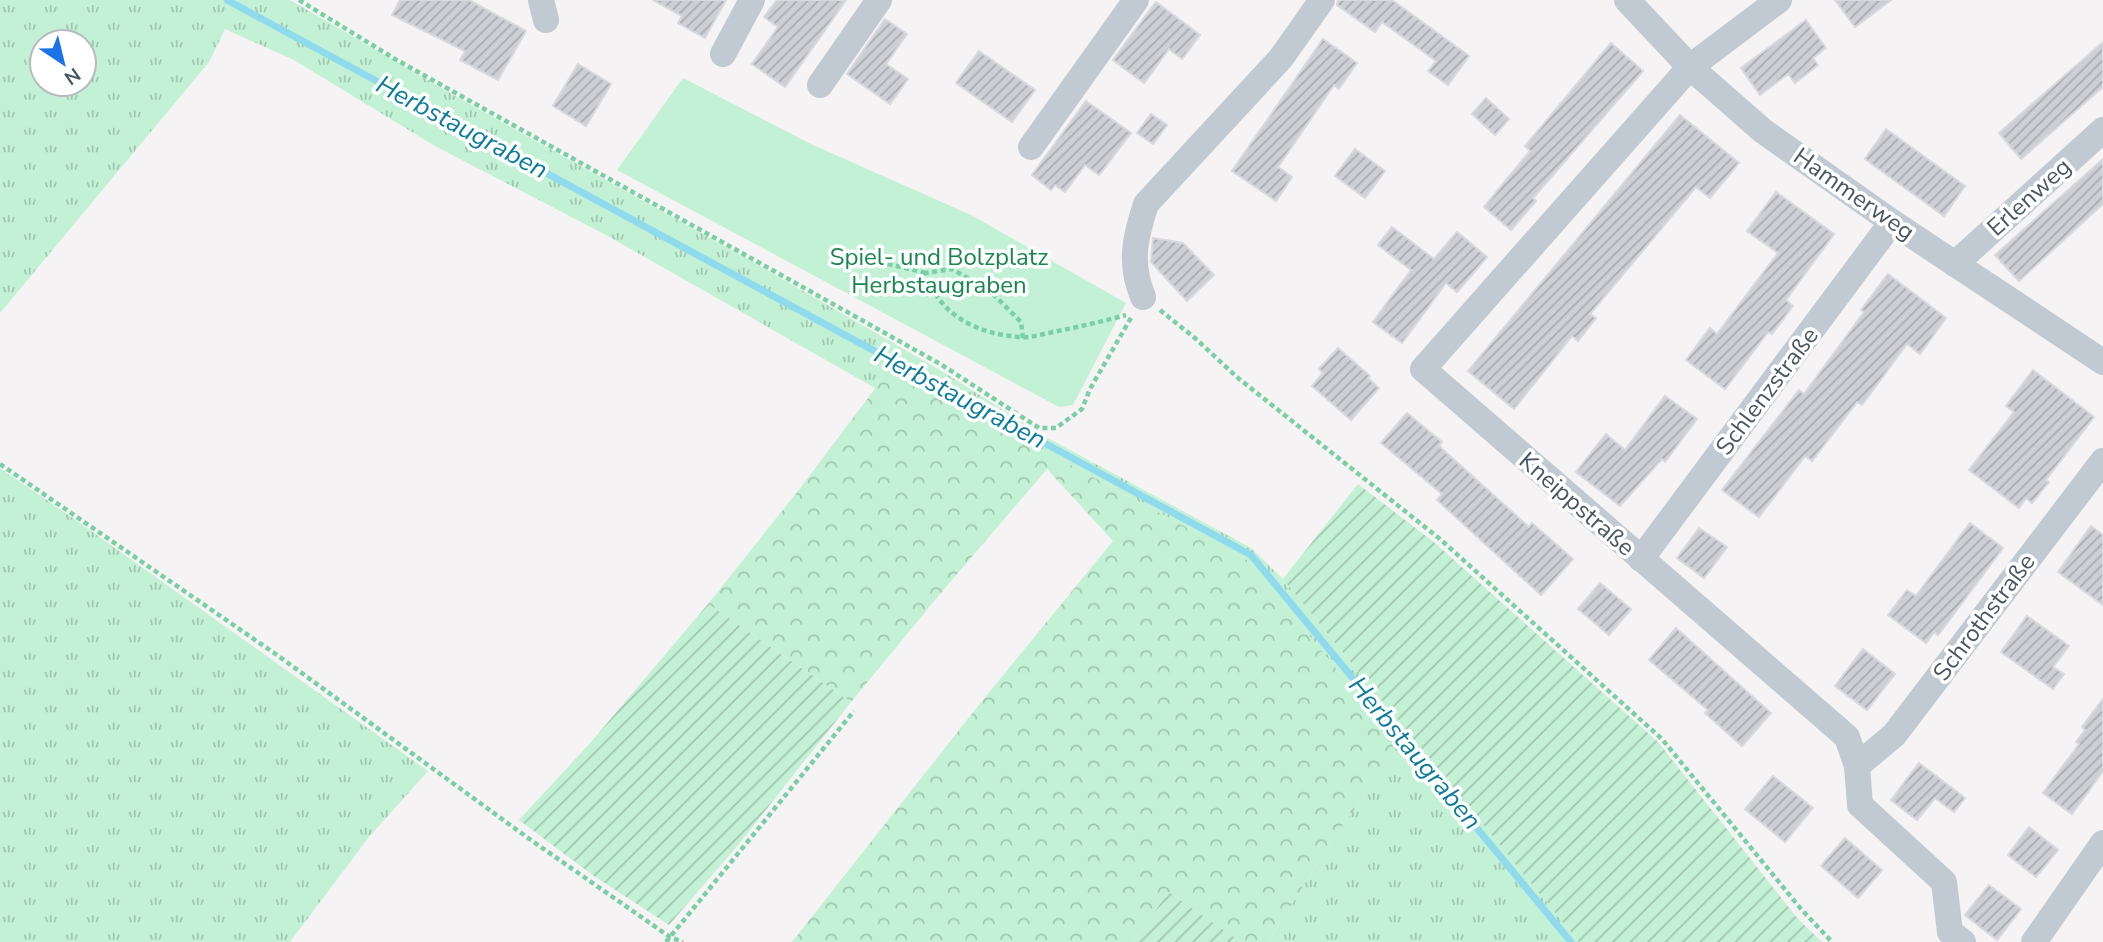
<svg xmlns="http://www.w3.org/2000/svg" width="2103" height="942" font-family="'Nunito Sans',sans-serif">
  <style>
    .grass { fill: url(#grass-tufts); fill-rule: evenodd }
    .forest { fill: url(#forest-crowns) }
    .park { fill: #c3f1d5 }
    .garden { fill: url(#garden-furrows) }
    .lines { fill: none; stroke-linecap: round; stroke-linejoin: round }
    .stream { stroke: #90daee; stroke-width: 7 }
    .building { fill: url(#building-hatch); stroke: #d7d9de; stroke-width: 2 }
    .path { stroke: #7ad0a6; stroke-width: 4.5; stroke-dasharray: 5 3.5; stroke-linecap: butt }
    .street { stroke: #c1cad2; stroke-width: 26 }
    .labels { text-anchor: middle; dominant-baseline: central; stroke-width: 7; stroke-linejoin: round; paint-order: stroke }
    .street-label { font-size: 24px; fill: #4a5661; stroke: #fff }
    .park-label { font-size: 24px; fill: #17864f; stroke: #fff }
    .water-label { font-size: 26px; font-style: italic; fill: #0c7c9b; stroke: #fff }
  </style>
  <defs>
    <pattern id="grass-tufts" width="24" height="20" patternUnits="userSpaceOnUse" patternTransform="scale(1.75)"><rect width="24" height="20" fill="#c3f1d5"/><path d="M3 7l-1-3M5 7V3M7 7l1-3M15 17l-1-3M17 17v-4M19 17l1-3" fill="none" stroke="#a0c6b0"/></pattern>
    <pattern id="forest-crowns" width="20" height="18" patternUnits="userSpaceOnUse" patternTransform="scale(1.75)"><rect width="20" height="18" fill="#c3f1d5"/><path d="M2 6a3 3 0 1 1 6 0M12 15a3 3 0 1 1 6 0" fill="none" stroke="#a0c6b0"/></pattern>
    <pattern id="garden-furrows" width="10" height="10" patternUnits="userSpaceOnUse" patternTransform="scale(1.75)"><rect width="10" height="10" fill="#c3f1d5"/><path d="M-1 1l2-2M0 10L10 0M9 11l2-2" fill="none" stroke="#a0c6b0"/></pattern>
    <pattern id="building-hatch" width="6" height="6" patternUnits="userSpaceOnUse" patternTransform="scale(1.75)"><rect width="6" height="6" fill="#cdcfd5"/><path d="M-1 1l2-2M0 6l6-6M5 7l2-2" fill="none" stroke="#a8abb0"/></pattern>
  </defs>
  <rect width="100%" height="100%" fill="#f5f3f3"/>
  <g class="grass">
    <path d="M0,0H290L457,97L746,258L940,370L1046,437L1251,548L1283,579L1579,942H1268L1329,845L1371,785L1404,751L1247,560L887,366L875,388L606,235L435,146L294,60L225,29L209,62L0,313ZM42,42H84V84H42Z"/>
    <path d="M0,468L70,516L428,771L369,837L290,942H0Z"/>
  </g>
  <path class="forest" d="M887,366L1247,560L1404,751L1371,785L1329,845L1268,942H1241L1169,892L1132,942H792L978,706L1113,541L1047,469L940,594L851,702L708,604L798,491L874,390Z"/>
  <path class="park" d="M683,78L813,145L971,215L1126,303L1073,405L1059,407L617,170Z"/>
  <g class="garden">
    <path d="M1358,484L1435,543L1658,742L1798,919L1822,942H1579L1283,579Z"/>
    <path d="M708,604L851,702L739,844L669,925L591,874L519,820L591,742Z"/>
    <path d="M1169,892L1241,942H1132Z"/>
  </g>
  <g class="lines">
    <path class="stream" d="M227,0L1251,555L1571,942"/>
  </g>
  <g class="building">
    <path d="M400,0H469L526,31L498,80L460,60L465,51L392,15Z"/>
    <path d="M653,0H726L705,38L678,23L682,16Z"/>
    <path d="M777,0H846L785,87L752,64L778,27L764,17Z"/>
    <path d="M1338,0H1392L1469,56L1448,85L1428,71L1436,61L1382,22L1375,32L1337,5Z"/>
    <path d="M1835,0H1891L1855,27Z"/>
    <path d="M1156,2L1200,35L1182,59L1169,49L1144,83L1113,60Z"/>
    <path d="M885,19L907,34L886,64L908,79L890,104L847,74Z"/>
    <path d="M1806,20L1826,48L1813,58L1818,65L1795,83L1788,74L1760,95L1741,68Z"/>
    <path d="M1323,39L1357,63L1339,89L1334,85L1278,167L1292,177L1276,201L1232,171Z"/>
    <path d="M2103,42V87L2021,159L1999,133Z"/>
    <path d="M1611,43L1643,71L1533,198L1536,201L1511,230L1484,207L1530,151L1525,146Z"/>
    <path d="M979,51L1035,90L1012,122L956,83Z"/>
    <path d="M578,64L611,84L586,126L553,106Z"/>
    <path d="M1486,98L1509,119L1495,135L1472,114Z"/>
    <path d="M1086,101L1131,133L1099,175L1085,165L1065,192L1055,185L1051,190L1032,175Z"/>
    <path d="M1151,114L1167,125L1153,144L1137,133Z"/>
    <path d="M1680,115L1739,163L1710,198L1696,187L1590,314L1596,318L1578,341L1572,336L1514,409L1468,371Z"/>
    <path d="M1886,129L1965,186L1944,216L1865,159Z"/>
    <path d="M1355,149L1385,171L1365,198L1335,176Z"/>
    <path d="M2103,159V204L2019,281L1995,255Z"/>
    <path d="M1776,192L1834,234L1786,300L1793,306L1772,334L1768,332L1725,389L1686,360L1710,328L1717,334L1778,253L1747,231Z"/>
    <path d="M1392,227L1434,259L1457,232L1487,257L1457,292L1446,283L1402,343L1373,322L1411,270L1378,245Z"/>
    <path d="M1153,238L1183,243L1214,275L1187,301L1151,262Z"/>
    <path d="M1888,274L1946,318L1920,354L1907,344L1862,405L1857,402L1812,461L1805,456L1759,517L1722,490L1799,390L1804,394L1864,312L1861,310Z"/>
    <path d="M1338,348L1370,376L1368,378L1379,388L1351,420L1312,386L1323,373L1319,369Z"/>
    <path d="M2033,370L2094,417L2046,480L2049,482L2032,503L2026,498L2019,508L1969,470L2014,412L2006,406Z"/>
    <path d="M1665,396L1697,419L1665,462L1662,459L1620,506L1576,472L1606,434L1625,450Z"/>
    <path d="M1407,413L1442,442L1439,446L1529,527L1532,523L1573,559L1541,595L1437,500L1442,494L1381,443Z"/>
    <path d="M1970,523L2003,548L1938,635L1934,632L1926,643L1888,615L1907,590L1916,596Z"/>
    <path d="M2091,526L2103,535V605L2058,572Z"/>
    <path d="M1699,528L1727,547L1704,578L1677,558Z"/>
    <path d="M1600,583L1631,609L1609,635L1578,609Z"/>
    <path d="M2027,616L2069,646L2053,667L2064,674L2053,689L2001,652Z"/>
    <path d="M1676,628L1771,713L1742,746L1705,713L1708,710L1649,660Z"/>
    <path d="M1863,649L1895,674L1867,710L1835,686Z"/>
    <path d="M2103,699V771L2072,814L2043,793L2079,744L2076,742L2085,730L2082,727Z"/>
    <path d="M1919,763L1965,798L1954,812L1935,798L1917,820L1891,800Z"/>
    <path d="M1773,776L1813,808L1785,842L1745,809Z"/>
    <path d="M2029,827L2058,850L2036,877L2008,855Z"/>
    <path d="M1845,838L1882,870L1858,898L1821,866Z"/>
    <path d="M1989,885L2021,909L1997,940L1965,915Z"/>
  </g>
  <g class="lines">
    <g class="path">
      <path d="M299,0L395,59L942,365L1039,428H1056L1082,409L1090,389L1132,316"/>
      <path d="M838,252L926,273"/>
      <path d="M1160,310L1196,339L1238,378L1440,539L1662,739L1801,909L1832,942"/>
      <path d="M1023,338L1021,322L989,290L952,269L926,273C938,315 979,335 1021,337C1030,338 1039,335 1048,333C1074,328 1100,322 1126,315"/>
      <path d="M0,464L277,655L528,838L670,937L683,942"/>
      <path d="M666,942L854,711"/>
    </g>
    <g class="street">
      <path d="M541,0L546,20"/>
      <path d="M1627,0L1690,67L1763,131L1892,222L2103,362"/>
      <path d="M1779,0L1690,67L1423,369L1847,737L1857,766L1860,805L1944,882L1950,932L1963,942"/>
      <path d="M723,54L752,0"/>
      <path d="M820,85L879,0"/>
      <path d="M1031,147L1136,0"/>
      <path d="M1955,264L2103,130"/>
      <path d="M1143,297C1129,263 1135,238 1146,204L1281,58L1322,0"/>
      <path d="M1641,559L1892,222"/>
      <path d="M1857,766L1894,735L2103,461"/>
      <path d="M2034,942L2103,843"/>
    </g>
  </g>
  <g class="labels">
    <g class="street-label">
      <text transform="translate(1854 194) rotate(35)">Hammerweg</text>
      <text transform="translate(2029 197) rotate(-42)">Erlenweg</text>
      <text transform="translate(1767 391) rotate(-53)">Schlenzstraße</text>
      <text transform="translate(1577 504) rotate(41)">Kneippstraße</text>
      <text transform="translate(1984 617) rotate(-53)">Schrothstraße</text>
    </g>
    <g class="park-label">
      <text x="939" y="257">Spiel- und Bolzplatz<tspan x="939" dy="28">Herbstaugraben</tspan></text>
    </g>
    <g class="water-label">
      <text transform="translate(462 127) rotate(28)">Herbstaugraben</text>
      <text transform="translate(960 397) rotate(28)">Herbstaugraben</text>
      <text transform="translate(1415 753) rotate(50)">Herbstaugraben</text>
    </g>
  </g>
  <g transform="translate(63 63) rotate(145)"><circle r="33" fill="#ffffff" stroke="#b7bbc0" stroke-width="2"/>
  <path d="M0-5L12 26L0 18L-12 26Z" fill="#1a73e8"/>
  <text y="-10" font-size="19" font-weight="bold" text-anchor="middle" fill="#4a5661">N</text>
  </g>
</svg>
